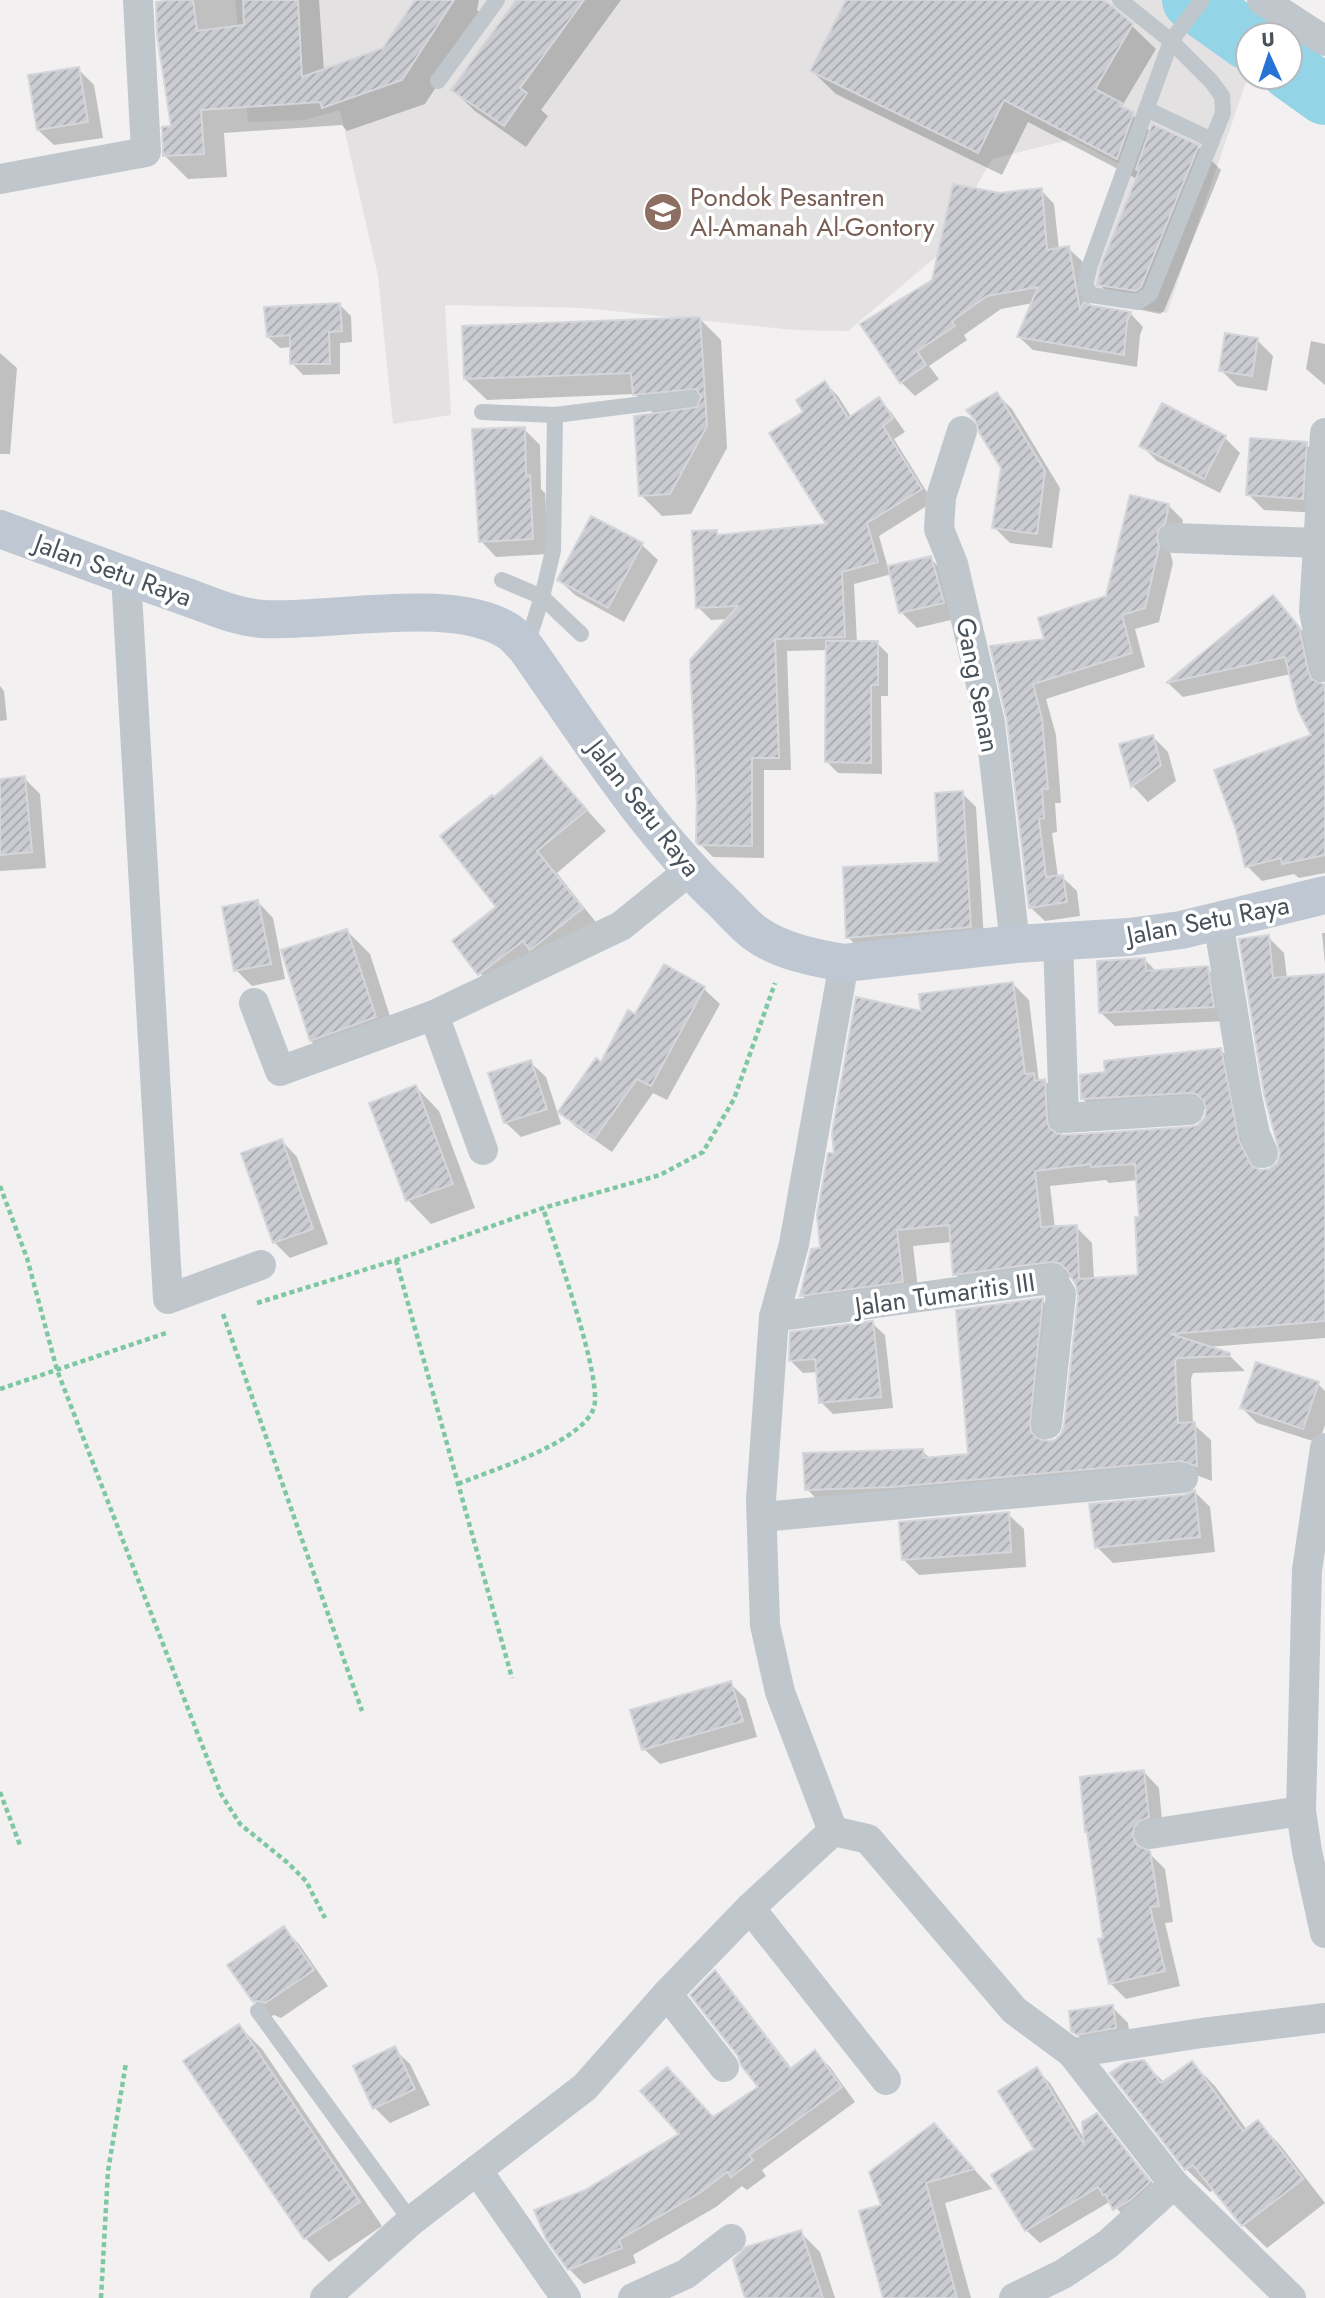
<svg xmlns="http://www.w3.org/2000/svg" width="1325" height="2298" font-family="Jost,sans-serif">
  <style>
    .education { fill: #e3e1e1 }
    .shadow { fill: #0003; fill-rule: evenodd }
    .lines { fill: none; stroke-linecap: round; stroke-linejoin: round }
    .river { stroke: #93d4e6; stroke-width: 60 }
    .building { fill: url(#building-hatch); stroke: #d4d6db; stroke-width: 2; fill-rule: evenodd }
    .path { stroke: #7dc8a3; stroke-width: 4.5; stroke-dasharray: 5 3.5; stroke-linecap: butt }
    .lane { stroke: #bfc7cd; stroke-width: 16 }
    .street { stroke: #bfc7cd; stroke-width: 30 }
    .secondary { stroke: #bfc8d2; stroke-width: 38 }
    .labels { text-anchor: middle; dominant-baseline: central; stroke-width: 7; stroke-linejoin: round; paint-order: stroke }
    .education-label { font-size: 26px; fill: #785e54; stroke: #fff; text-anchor: start }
    .street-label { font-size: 26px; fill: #49535c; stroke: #fff }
  </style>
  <defs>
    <pattern id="building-hatch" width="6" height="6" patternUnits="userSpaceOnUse" patternTransform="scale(1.75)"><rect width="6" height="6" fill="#caccd2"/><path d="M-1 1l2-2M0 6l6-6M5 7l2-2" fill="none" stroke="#a6a8ae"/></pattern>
  </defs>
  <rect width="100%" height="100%" fill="#f2f0f0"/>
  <path class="education" d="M235,0H1174L1248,50V76L1167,313L1084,300L1127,168L1072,139L992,159L937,256L848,331L793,330L584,308L445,305L451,415L393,424L378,276L340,110L305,120L248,122Z"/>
  <g class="shadow">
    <path d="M162,0H319L324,71L385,50L417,0H479L477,10L483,15L425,104L347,131L342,125L224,133L227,177L188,179L164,155L173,128Z"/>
    <path d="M519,0H621L541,110L548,116L526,147L475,111L453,90Z"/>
    <path d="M847,0H1099L1132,26L1156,49L1122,106L1151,132L1198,147L1221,170L1164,311L1160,314L1122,306L1098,283L1137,179L1028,122L1002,175L836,94L812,71Z"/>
    <path d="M78,69L94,85L103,138L54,145L38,130Z"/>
    <path d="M1041,190L1054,204L1059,250L1068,248L1082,261L1090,307L1130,313L1143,327L1140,335L1137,367L1033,350L1019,337L1033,303L1001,309L964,335L967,340L929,366L939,379L915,396L901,382L863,324L933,281L1000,194Z"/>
    <path d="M340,305L351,316L352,342L340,343V374L303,375L292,363V347L280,348L268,337Z"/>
    <path d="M700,319L721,340L727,448L691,514L662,516L641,495L655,415L635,394L487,400L465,379Z"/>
    <path d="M1257,340L1273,356L1267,391L1237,386L1221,370Z"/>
    <path d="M1311,341L1325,344V385L1306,369Z"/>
    <path d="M0,353L17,368L10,454H0Z"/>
    <path d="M825,383L838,396L852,418L878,399L891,412L905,432L894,439L933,502L879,536L888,568L930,558L946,574L959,618L917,628L901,612L892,574L854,584L857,643H877L888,654V696H881L882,774L838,773L827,762L828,650L787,651L791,770H764V858L713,857L697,841L692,660L729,619L711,620L698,607L716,532L721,536L829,526L806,413Z"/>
    <path d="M997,394L1012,409L1060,488L1052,548L1010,543L994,527L1002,467Z"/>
    <path d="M524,429L540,445L541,489L545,493L548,554L496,557L481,541Z"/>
    <path d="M1225,438L1240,453L1220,493L1157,461L1141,445Z"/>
    <path d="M1306,444L1322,460L1318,513L1264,510L1248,494Z"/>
    <path d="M1168,505L1183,520L1179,538L1173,544L1170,552L1173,563L1159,622L1135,629L1145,667L1046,699L1056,735L1061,803H1055L1057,832L1052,833L1058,877H1062L1077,891L1080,916L1045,921L1030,907L1009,721L1047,640L1108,598Z"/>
    <path d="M592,518L642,545L658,560L624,622L575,595L559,580Z"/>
    <path d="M1273,598L1314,644L1322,686H1325V873L1299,878L1294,874L1262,881L1247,866L1314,736L1291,674L1183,697L1168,683Z"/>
    <path d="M0,686L4,691L7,720L0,721Z"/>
    <path d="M1153,737L1168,752L1176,781L1148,802L1133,786L1121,745Z"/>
    <path d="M541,759L606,831L557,873L602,930L500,994L480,973L499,907L494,799Z"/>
    <path d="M24,778L40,794L46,868L0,871V780Z"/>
    <path d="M962,793L976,807L984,940L861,951L848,937L941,863Z"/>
    <path d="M258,902L273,918L285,979L252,986L236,970Z"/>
    <path d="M347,931L370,954L398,1041L335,1064L311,1041L283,951Z"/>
    <path d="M1322,933H1325V964Z"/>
    <path d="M1268,937L1284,953L1287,979L1325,975V1338L1207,1347L1229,1355L1245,1371L1193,1373L1191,1379L1193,1424L1211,1440L1212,1481L1199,1476L910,1503L823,1506L807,1489L922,1451L931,1459L970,1455L1042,1300L1058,1316L1046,1443L1055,1441L1062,1436L1066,1427L1080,1296L1074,1278L1067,1277L971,1290L955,1274L952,1242L913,1246L919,1297L818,1311L802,1295L822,1250L836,1154L923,1013L1013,984L1029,1000L1039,1082L1045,1081L1061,1097L1062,1137L1199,1126L1207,1118L1208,1109L1099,1115L1083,1099L1221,1050L1237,1066L1254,1159L1261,1172L1270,1171L1279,1164L1282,1155ZM1106,1180L1109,1183L1138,1180L1141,1218L1140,1277L1094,1280L1092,1243L1076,1227L1055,1228L1050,1186Z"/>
    <path d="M1144,959L1157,972L1207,968L1222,982L1228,1021L1115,1026L1100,1012Z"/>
    <path d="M665,966L704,989L720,1004L667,1100L653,1093L612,1152L576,1127L561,1112L602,1064L636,1017Z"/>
    <path d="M530,1062L546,1077L561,1124L521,1137L505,1122Z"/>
    <path d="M416,1087L439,1111L475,1208L431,1224L408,1200L371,1104Z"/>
    <path d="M282,1141L297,1157L328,1244L290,1258L274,1242Z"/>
    <path d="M872,1323L885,1335L893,1408L833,1414L821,1402L818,1372L803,1373L791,1361Z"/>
    <path d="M1318,1384L1325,1391V1425L1319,1443L1257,1423L1242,1408Z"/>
    <path d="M1195,1492L1210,1507L1215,1552L1113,1563L1097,1547Z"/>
    <path d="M1008,1514L1024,1529L1026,1567L919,1575L903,1559Z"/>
    <path d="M730,1683L746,1699L757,1737L660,1764L644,1749Z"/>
    <path d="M1144,1772L1159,1788L1163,1832L1149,1844L1148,1852L1165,1869L1173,1922L1165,1923L1180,1986L1126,1999L1110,1983L1105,1939Z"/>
    <path d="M284,1929L299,1944L328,1986L281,2018L274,2015L270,2017L254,2001Z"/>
    <path d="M715,1972L729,1987L792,2069L815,2053L830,2067L855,2102L762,2170L766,2176L747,2190L742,2186L716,2207L633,2255L636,2263L584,2284L569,2269L586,2191L714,2119L761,2088Z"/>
    <path d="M1112,2007L1128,2023L1131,2044L1089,2046L1073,2030Z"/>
    <path d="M239,2026L262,2049L382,2226L329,2262L305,2238L186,2062Z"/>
    <path d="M394,2049L410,2064L430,2105L390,2123L375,2108Z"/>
    <path d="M1143,2062L1165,2083L1192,2063L1215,2086L1247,2130L1258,2122L1281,2146L1325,2203L1267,2248L1243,2225L1215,2189L1210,2192L1186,2169Z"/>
    <path d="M1036,2069L1050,2083L1086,2142L1097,2116L1110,2129L1163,2196L1128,2222L1111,2201L1040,2243L1026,2230L1037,2150Z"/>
    <path d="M934,2125L992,2189L945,2203L971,2298H885L883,2206Z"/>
    <path d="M800,2232L820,2252L835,2298H747Z"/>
  </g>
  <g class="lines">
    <g class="river">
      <path d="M1192,0L1248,40"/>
      <path d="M1290,70L1325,95"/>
    </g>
  </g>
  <g class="building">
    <path d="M170,0H193L197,31L244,25L243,0H298L302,77L383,48L415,0H454L402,80L322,108L320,102L201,110L204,154L163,156L162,127L171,126L157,35L156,2Z"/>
    <path d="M516,0H584L520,88L527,93L504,126L451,90Z"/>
    <path d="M846,0H1103L1111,5L1133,24L1095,89L1122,103L1120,106L1134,112L1117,159L1004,100L978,153L810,71Z"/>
    <path d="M79,67L88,122L37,130L28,75Z"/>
    <path d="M1152,124L1199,145L1141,287L1136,291L1097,285L1100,268L1139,171L1136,169Z"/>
    <path d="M953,184L1000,193L1042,188L1047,250L1069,246L1080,310L1084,302L1089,305L1131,312L1127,321L1124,355L1017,337L1038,287L987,296L952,321L955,326L917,351L926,365L900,383L860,324L932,280Z"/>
    <path d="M340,303L342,331L329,332L330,364H290V335L267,337L264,307Z"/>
    <path d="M700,317L707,426L670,494L639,496L634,416L697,407L701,397L696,389L633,395L631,373L464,379L462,326Z"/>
    <path d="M1225,333L1258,338L1252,376L1219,371Z"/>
    <path d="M825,381L848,418L879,397L893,418L883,426L922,489L867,523L878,562L842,572L845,637L775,639L779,758H752V846L699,845L696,842L697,795L690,660L738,606L696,608L692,531L717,530V535L826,524L769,433L803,412L796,400Z"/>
    <path d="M997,392L1045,471L1037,534L992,528L1001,468L979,432L975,420L966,410Z"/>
    <path d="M1162,403L1226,436L1204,479L1139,446Z"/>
    <path d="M525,427L526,476L530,475L533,539L479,542L472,429Z"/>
    <path d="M1250,438L1307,442L1303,499L1246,495Z"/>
    <path d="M1130,495L1169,504L1165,524L1159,529L1157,537L1159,547L1145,608L1122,615L1132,653L1033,684L1042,719L1048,789H1042L1044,818L1039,819L1046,877L1063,875L1067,902L1029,908L1007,721L990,646L1044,639L1038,618L1106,596Z"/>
    <path d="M591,516L643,543L608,608L557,580Z"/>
    <path d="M931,556L944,603L899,613L888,566Z"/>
    <path d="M1273,595L1299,627L1308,670L1311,678L1319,683L1325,684V855L1282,864L1281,858L1245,867L1236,830L1214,770L1311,735L1298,710L1285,657L1166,683Z"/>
    <path d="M826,641H878V685H871V763L825,762Z"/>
    <path d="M1153,735L1161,765L1131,787L1119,744Z"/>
    <path d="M541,757L587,810L537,851L583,908L530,950L523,941L478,975L452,941L496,907L440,836L492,795L494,797Z"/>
    <path d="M25,776L32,852L0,855V779Z"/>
    <path d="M963,791L971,927L846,938L843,867L939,862L935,793Z"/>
    <path d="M258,900L271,964L234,971L222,907Z"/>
    <path d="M347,929L376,1017L310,1041L281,950Z"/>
    <path d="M1269,935L1273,978L1325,974V1321L1171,1334L1230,1353V1356L1177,1358L1175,1362L1178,1423L1195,1422L1197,1466L1181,1461L892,1487L805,1490L803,1453L923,1449L924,1458L968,1454L956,1310L1043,1298L1030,1423L1031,1432L1037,1438L1046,1441L1055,1440L1061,1434L1064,1426L1078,1296L1076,1285L1067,1270L1059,1263L1050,1262L953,1275L949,1225L897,1230L903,1282L800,1296L811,1249L820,1248L817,1215L828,1153H834L832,1133L856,997L921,1011L919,994L1013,982L1025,1074L1034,1073L1035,1081L1045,1079L1047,1119L1049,1127L1056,1133L1064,1135L1190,1127L1198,1125L1205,1117L1206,1108L1203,1100L1196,1094L1188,1093L1081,1099L1080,1075L1105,1072L1104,1061L1221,1048L1239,1141L1252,1166L1260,1170L1269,1169L1277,1163L1280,1154L1264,1094L1239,939ZM1091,1164V1167L1135,1164L1139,1217H1135L1138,1275L1079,1279L1077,1225L1041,1227L1035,1171Z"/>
    <path d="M1145,958L1146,971L1208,966L1214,1007L1099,1013L1097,961Z"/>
    <path d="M664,964L705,987L651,1086L637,1079L595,1138L558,1112L596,1058L601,1062L628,1010L635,1014Z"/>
    <path d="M531,1060L547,1109L504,1123L488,1073Z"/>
    <path d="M416,1085L453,1184L406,1201L369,1103Z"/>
    <path d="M282,1139L313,1229L273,1243L241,1153Z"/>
    <path d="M873,1321L881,1397L819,1403L815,1359L789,1361L790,1332Z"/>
    <path d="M1256,1362L1319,1382L1303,1429L1240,1408Z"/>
    <path d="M1195,1490L1200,1537L1095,1548L1089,1504L1185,1495Z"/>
    <path d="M1009,1512L1011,1552L902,1560L899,1522Z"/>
    <path d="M731,1681L743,1721L642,1750L630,1710Z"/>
    <path d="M1144,1770L1149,1817L1139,1821L1134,1828L1133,1836L1137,1845L1150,1851L1159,1906L1150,1907L1165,1971L1109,1984L1098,1939L1103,1938L1087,1832H1085L1080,1777Z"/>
    <path d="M284,1926L314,1970L265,2003L258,2001L253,2002L227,1965Z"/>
    <path d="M715,1970L790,2069L815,2050L842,2087L749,2155L753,2160L731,2177L727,2172L701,2192L619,2240L622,2248L568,2270L546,2239L534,2210L585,2190L679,2134L640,2091L667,2067L713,2117L758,2087L741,2065L738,2056L690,1995Z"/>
    <path d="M1113,2005L1116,2028L1077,2035L1071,2031L1069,2011Z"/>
    <path d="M239,2024L360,2202L304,2239L183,2061Z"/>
    <path d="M395,2046L415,2089L373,2109L353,2066Z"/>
    <path d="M1144,2060L1161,2083L1192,2061L1243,2131L1258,2120L1303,2179L1242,2226L1193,2165L1185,2170L1110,2073L1125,2063Z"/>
    <path d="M1037,2067L1084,2145L1082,2122L1097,2113L1150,2182L1130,2200L1113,2210L1105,2194L1103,2195L1098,2187L1025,2231L991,2175L1034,2149L998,2091Z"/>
    <path d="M934,2123L974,2169L926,2183L957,2298H883L859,2211L881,2205L869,2172Z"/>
    <path d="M801,2230L823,2298H745L733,2260L746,2247Z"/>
  </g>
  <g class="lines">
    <g class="path">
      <path d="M0,1186L27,1258L57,1370L221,1794L240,1824L288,1863L306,1881L325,1918"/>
      <path d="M396,1260L512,1678"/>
      <path d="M257,1303L396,1260L543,1208L660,1175L703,1152L734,1099L775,983"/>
      <path d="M223,1314L362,1711"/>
      <path d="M0,1389L169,1332"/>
      <path d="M458,1484C492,1470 578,1444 593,1410C606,1385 553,1241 543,1208"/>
      <path d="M0,1792L20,1845"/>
      <path d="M101,2298L108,2171L126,2063"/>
    </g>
    <g class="lane">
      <path d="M1120,0L1171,41L1090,265L1085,285L1091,295L1138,302L1150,294L1223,113L1222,96L1211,81L1171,41L1202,0"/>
      <path d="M438,81L497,0"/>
      <path d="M1148,110L1212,140"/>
      <path d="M482,412L555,415L691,398"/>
      <path d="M502,580L542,597L581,634"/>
      <path d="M526,647L542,597L553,551L555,415"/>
      <path d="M258,2011L411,2221"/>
    </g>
    <g class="street">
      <path d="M1262,0L1325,41"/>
      <path d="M0,179L146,152L138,0"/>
      <path d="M962,431L941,497L939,529L953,564L990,723L1015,944"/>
      <path d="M1325,433L1314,611L1325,667"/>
      <path d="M1174,538L1318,543"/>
      <path d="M126,576L168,1299L261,1265"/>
      <path d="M1218,921L1247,1097L1255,1134L1263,1153"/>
      <path d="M1058,941L1064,1118L1189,1110"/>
      <path d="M254,1003L280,1071L434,1015L621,926L689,871"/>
      <path d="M434,1015L483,1150"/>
      <path d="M774,1317L1052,1279L1061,1294L1047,1424"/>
      <path d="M1325,1448L1307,1570L1301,1811L1307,1851L1325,1933"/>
      <path d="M762,1517L1183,1478"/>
      <path d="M833,1831L780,1692L765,1625L761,1500L774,1317L794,1244L844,963"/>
      <path d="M833,1831L868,1839L1014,2010L1072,2053L1174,2184L1291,2298"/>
      <path d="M1150,1834L1301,1811"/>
      <path d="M750,1908L886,2080"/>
      <path d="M667,1994L724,2067"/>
      <path d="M1072,2053L1202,2033L1325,2018"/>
      <path d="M477,2170L566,2298"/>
      <path d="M325,2298L411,2221L585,2087L667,1994L750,1908L833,1831"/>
      <path d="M633,2298L686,2274L731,2239"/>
      <path d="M1014,2298L1063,2274L1108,2244L1174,2184"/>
    </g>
    <path class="secondary" d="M0,529C60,551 120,574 181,595C207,604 234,617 263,619C329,623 456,594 511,633C516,637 521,643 526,648C588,736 645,829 724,903C734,913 743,924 755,933C779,951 815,958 844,963L1015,944L1129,937L1181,930L1325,895"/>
  </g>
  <defs>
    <symbol id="school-disc" viewBox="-11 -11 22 22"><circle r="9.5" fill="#8d6e63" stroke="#fff"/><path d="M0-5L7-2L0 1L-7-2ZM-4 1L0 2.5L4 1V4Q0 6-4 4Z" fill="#fff"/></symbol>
  </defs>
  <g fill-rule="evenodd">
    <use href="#school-disc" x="641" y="190" width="44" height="44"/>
  </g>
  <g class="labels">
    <g class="education-label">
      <text x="690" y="197">Pondok Pesantren<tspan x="690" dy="30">Al-Amanah Al-Gontory</tspan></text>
    </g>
    <g class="street-label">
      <text transform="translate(113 570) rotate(20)">Jalan Setu Raya</text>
      <text transform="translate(978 685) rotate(79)">Gang Senan</text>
      <text transform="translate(644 808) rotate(52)">Jalan Setu Raya</text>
      <text transform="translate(1208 920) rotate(-11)">Jalan Setu Raya</text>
      <text transform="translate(945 1294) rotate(-8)">Jalan Tumaritis III</text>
    </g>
  </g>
  <g transform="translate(1269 56) rotate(357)"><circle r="33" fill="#ffffff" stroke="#b6babe" stroke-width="2"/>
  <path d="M0-5L12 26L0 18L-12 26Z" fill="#2772d5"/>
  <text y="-10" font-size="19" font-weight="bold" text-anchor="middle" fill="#49535c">U</text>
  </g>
</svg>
